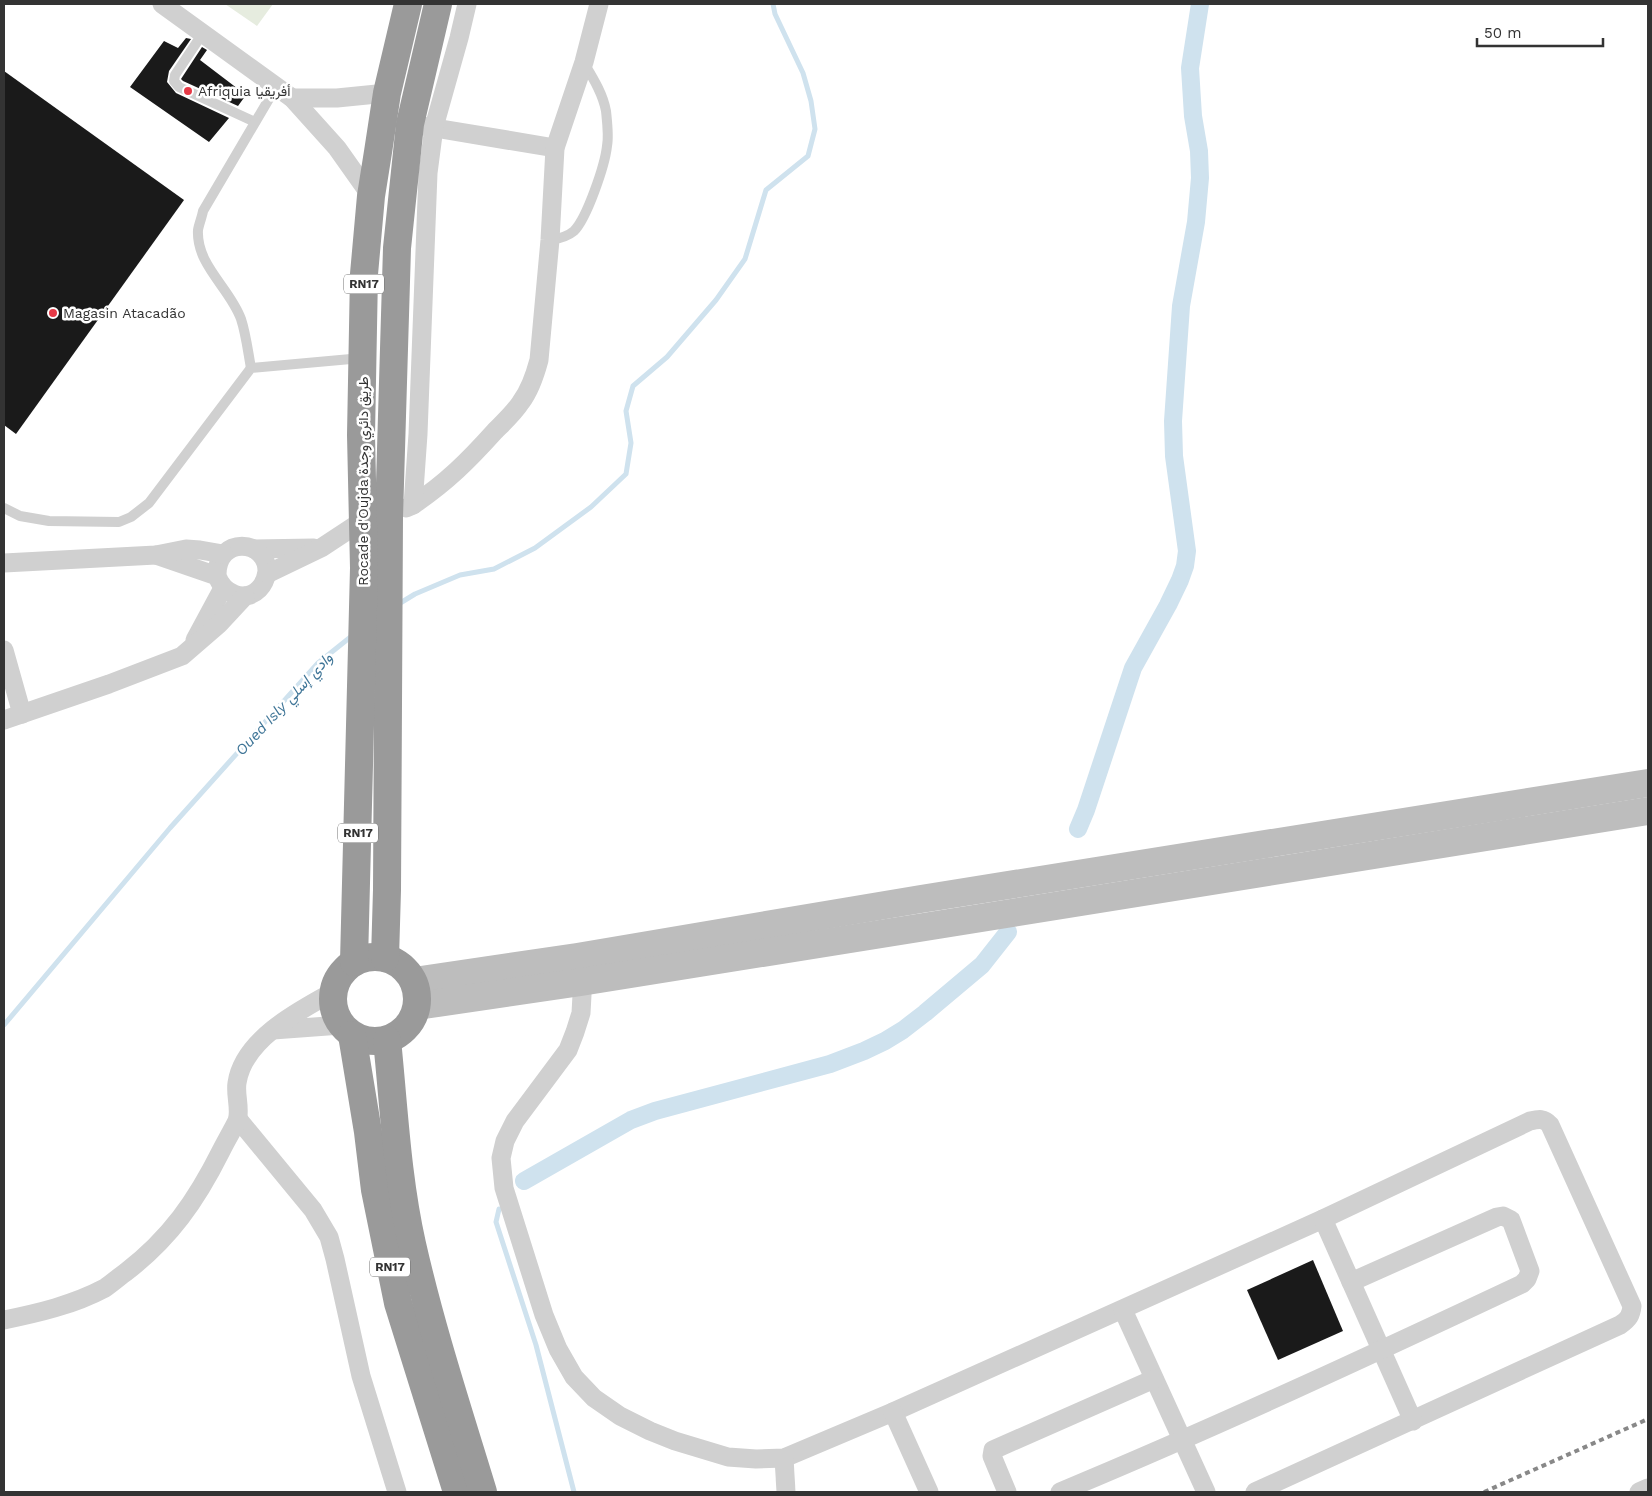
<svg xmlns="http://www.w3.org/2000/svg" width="1652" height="1496" font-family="'Work Sans',Vazirmatn,sans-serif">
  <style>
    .green { fill: #e6ecdf }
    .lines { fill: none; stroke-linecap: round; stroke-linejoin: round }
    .stream { stroke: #cfe2ee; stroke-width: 5 }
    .canal { stroke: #cfe2ee; stroke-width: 18 }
    .building { fill: #1a1a1a }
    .lane { stroke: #d0d0d0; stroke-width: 10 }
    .street { stroke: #d0d0d0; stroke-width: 19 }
    .secondary { stroke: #bdbdbd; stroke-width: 28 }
    .highway { stroke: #9a9a9a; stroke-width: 28 }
    .rail { stroke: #888; stroke-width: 4; stroke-dasharray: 5 4; stroke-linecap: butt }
    .poi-dot { fill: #e63946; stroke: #fff; stroke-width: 2 }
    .labels { text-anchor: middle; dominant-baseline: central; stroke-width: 5; stroke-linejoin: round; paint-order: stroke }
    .shield { fill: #fff; stroke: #707070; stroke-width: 1 }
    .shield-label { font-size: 12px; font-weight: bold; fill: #333 }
    .poi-label { font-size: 14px; fill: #333; stroke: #fff; text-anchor: start }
    .street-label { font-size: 14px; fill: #333; stroke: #fff }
    .water-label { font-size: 15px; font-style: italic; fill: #3f7597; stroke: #fff }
  </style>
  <rect width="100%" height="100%" fill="#fff"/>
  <path class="green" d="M225,4H273L257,26Z"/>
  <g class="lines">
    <g class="stream">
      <path d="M397,605L415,594L460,575L494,569L535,548L591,507L626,474L631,443L626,411L633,386L667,357L716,300L745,259L766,190L808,156L815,129L811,101L803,73L775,14L773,4"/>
      <path d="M4,1025L170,828L318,663L353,635"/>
      <path d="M499,1209L496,1222L536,1345L574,1492"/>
    </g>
    <g class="canal">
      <path d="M1078,829L1086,810L1133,668L1168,605L1180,580L1185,566L1187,551L1174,456L1173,421L1181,306L1196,222L1200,178L1199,151L1193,116L1190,68L1200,4"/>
      <path d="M524,1181L631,1120L655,1111L830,1064L864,1051L885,1041L903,1030L925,1013L982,965L1008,932"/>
    </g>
  </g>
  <g class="building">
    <path d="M186,38L191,39L169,71L167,82L176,93L229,118L209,142L130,87L164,41L178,48Z"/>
    <path d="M202,47L207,50L200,60L246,95L238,106L183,81L181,79Z"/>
    <path d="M4,71L184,200L16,434L4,425Z"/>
    <path d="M1313,1260L1343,1331L1278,1360L1247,1290Z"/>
  </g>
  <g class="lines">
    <g class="lane">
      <path d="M203,33L175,75L174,81L179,87L255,122"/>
      <path d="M550,240C558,239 567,237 574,231C587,218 605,165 607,146C609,136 607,121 606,111C603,94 593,78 584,63"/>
      <path d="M251,368C248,352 246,334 241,319C230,288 196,265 198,230C199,224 202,217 203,211L276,87"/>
      <path d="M4,508L20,516L49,521L119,522L131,517L149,503L251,368L362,358"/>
    </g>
    <g class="street">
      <path d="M162,4L292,98L337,148L371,196"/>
      <path d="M292,98H337L387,93"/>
      <path d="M423,126L555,148"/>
      <path d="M413,505C447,482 468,461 495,431C504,422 514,413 521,402C530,390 535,375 539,360L550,240L555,148L584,62L599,4"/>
      <path d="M406,508L413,505L418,434L428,173L434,127L459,38L467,4"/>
      <path d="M254,549L314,548"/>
      <path d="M156,555L217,576C223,593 244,604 259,589C264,584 266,578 267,572C268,539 216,535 217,576"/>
      <path d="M4,563L156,555L186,549L200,550L223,554"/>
      <path d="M267,574L321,548L362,521"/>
      <path d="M195,640L223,588"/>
      <path d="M4,650L22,714"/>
      <path d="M4,720L109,684L182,656L219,624L245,596"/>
      <path d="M580,971L582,995L581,1013L575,1032L568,1050L515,1121L505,1141L501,1158L504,1188L544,1315L558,1349L574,1377L594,1398L620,1416L650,1431L675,1441L728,1457L756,1459L784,1458L893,1412L1323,1219L1530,1121C1539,1119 1544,1118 1550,1125L1632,1306C1631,1315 1629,1319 1620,1325L1255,1492"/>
      <path d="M273,1030L341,1025"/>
      <path d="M238,1119L313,1210L329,1237L335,1259L361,1376L397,1492"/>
      <path d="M1323,1219L1413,1421"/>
      <path d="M1123,1310L1206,1492"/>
      <path d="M4,1320C38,1313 73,1305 105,1288C112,1283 119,1277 126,1272C170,1238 196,1201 221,1151C226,1141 232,1131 237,1121C241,1110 235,1095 237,1083C243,1040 298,1011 333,992"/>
      <path d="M893,1412L929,1492"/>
      <path d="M784,1458L786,1492"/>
      <path d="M1007,1492L992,1456L993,1450L1154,1379"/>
      <path d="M1060,1492C1216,1427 1369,1356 1522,1284L1527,1279L1530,1271L1511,1220L1503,1216L1497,1217L1351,1282"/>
      <path d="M1639,1492L1648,1488"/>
    </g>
    <g class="secondary">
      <path d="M414,981L577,957L921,899L1648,783"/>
      <path d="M417,1006L581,982L1648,811"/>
    </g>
    <g class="highway">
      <circle cx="375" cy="999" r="42"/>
      <path d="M385,958L387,890L389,517L397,248L410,124L438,4"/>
      <path d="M354,962L364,568L361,435L364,274L371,196L378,152L387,93L408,4"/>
      <path d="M352,1035L368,1132L375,1190L398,1303L457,1492"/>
      <path d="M387,1040C394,1108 397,1177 412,1244C431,1328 458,1410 483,1492"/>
    </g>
    <path class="rail" d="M1484,1492L1648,1419"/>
  </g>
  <g class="poi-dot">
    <circle cx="188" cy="91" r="5"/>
    <circle cx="53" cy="313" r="5"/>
  </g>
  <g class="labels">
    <g class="shield">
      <rect x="344" y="274.5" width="40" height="19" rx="4"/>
      <rect x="338" y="823.5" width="40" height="19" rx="4"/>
      <rect x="370" y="1257.5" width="40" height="19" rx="4"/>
    </g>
    <g class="shield-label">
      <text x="364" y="284">RN17</text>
      <text x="358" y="833">RN17</text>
      <text x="390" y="1267">RN17</text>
    </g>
    <g class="poi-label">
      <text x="198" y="91">Afriquia أفريقيا</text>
      <text x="63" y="313">Magasin Atacadão</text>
    </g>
    <g class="street-label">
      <text transform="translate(363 481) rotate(-90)">Rocade d'Oujda طريق دائري وجدة</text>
    </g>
    <g class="water-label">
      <text transform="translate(284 704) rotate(-47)">Oued Isly وادي إسلي</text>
    </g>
  </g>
  <rect width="1652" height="1496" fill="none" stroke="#333333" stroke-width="10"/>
  <path d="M1477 38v8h126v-8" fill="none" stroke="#333333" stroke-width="2.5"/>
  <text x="1484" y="38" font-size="15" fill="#333333" stroke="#ffffff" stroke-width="4" paint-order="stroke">50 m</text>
</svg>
